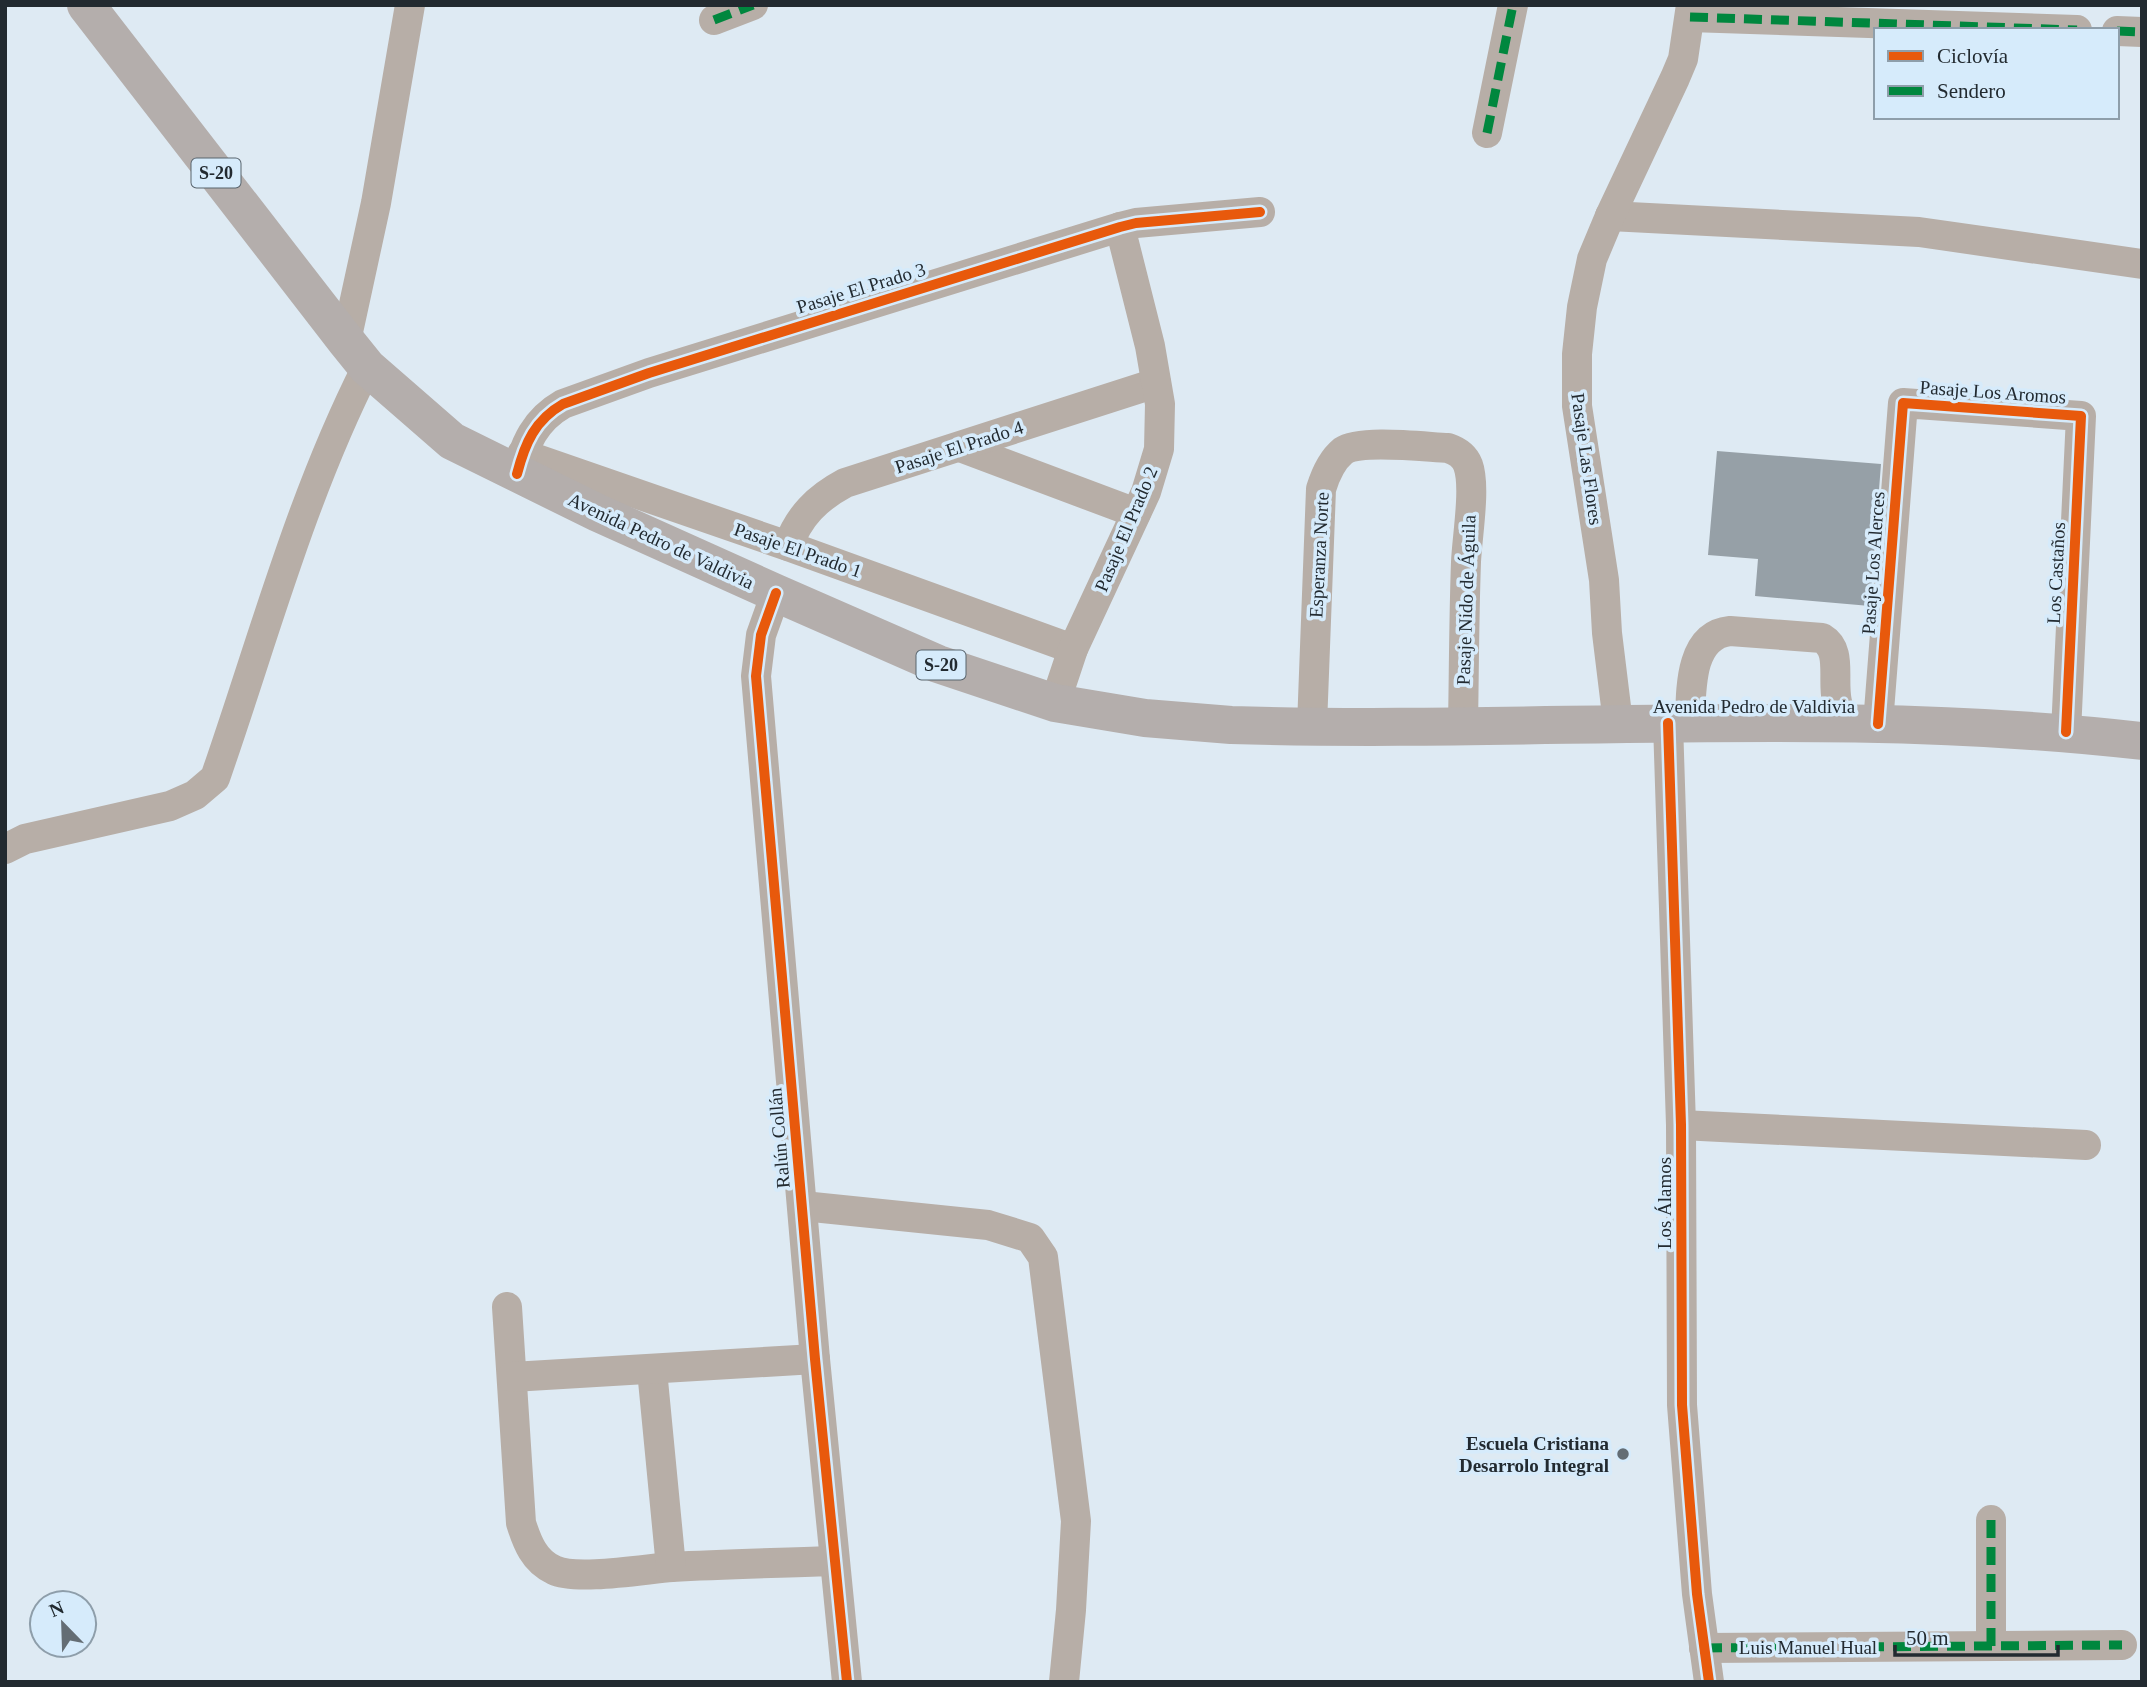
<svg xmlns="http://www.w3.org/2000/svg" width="2147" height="1687" font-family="'Times New Roman',serif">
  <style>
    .building { fill: #96a0a7 }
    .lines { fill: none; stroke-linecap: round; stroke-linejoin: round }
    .minor { stroke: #b7aea7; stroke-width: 30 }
    .major { stroke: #b4aeac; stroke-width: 38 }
    .quiet { stroke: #00873e; stroke-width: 9; stroke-dasharray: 18 9; stroke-linecap: butt }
    .cycleway-casing { stroke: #d6ebfb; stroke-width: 15 }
    .cycleway { stroke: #e8590c; stroke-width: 10 }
    .poi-dot { fill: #646d74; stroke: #d6ebfb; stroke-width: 2.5 }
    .labels { text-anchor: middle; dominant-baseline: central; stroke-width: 7; stroke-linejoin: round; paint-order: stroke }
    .shield { fill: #d6ebfb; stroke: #58646d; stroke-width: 2 }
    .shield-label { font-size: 18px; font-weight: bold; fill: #222a30 }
    .street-label { font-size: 19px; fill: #222a30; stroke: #d6ebfb }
    .poi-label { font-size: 19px; font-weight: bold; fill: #222a30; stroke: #d6ebfb; text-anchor: end }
  </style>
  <rect width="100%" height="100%" fill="#deeaf3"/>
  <path class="building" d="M1717,451L1881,464L1870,606L1755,596L1758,559L1708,555Z"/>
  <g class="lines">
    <g class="minor">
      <path d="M1690,17L2077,30"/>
      <path d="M714,20L753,5"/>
      <path d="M2117,31L2142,32"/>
      <path d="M1487,133L1513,5"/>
      <path d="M1610,216L1919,232L2142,264"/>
      <path d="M346,341L376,203L410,5"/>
      <path d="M960,447L1136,513"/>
      <path d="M522,454L788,546L1073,649"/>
      <path d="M517,474C525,443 535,420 563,404L649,373L1120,227L1136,223L1260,212"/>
      <path d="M788,546C799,516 817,498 845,483L1156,383"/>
      <path d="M776,593L761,635L756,676L815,1359L847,1682"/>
      <path d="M1055,703L1073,649L1146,492L1159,449L1160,404L1150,346L1120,227"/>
      <path d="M1618,723L1607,633L1604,580L1577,406V354L1582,307L1592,259L1610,216L1675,78L1683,59L1691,5"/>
      <path d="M1668,723L1681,1125L1682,1405L1697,1594L1709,1682"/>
      <path d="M1690,723C1691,691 1689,635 1730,631L1822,638C1849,654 1822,696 1848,724"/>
      <path d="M1878,724L1903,403L2081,416L2066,732"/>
      <path d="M1312,726L1321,489C1325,476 1332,460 1343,451C1360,439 1425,447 1448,448C1457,451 1464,455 1468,465C1476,487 1467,537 1466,562C1464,616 1464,670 1463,725"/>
      <path d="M5,849L25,839L170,806L195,795L215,778C263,640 301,497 367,367"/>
      <path d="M1681,1125L2086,1145"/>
      <path d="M803,1206L988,1225L1030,1238L1043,1257L1076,1521L1071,1610L1064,1682"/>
      <path d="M507,1307L521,1523C527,1542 534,1561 554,1570C576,1581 645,1569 672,1567C726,1564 780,1563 834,1561"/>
      <path d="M652,1370L671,1567"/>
      <path d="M512,1377L815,1359"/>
      <path d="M1991,1520V1646"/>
      <path d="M1704,1648L2122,1645"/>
    </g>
    <path class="major" d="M86,5L346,341L367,367L452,441L598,513L776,593L938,664L1055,703L1145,718L1231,725C1534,734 1839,706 2142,741"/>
    <g class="quiet">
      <path d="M1690,17L2077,30"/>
      <path d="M714,20L753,5"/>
      <path d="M2117,31L2142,32"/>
      <path d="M1487,133L1513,5"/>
      <path d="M1991,1520V1646"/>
      <path d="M1704,1648L2122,1645"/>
    </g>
    <defs>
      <g id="cycleway">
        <path d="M517,474C525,443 535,420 563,404L649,373L1120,227L1136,223L1260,212"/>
        <path d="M776,593L761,635L756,676L815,1359L847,1682"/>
        <path d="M1668,723L1681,1125L1682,1405L1697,1594L1709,1682"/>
        <path d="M1878,724L1903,403L2081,416L2066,732"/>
      </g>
    </defs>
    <use href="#cycleway" class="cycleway-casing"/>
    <use href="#cycleway" class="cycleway"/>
  </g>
  <circle class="poi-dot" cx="1623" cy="1454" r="7"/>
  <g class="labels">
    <g class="shield">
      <rect x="191.5" y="158.5" width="49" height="29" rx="5"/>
      <rect x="916.5" y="650.5" width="49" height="29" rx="5"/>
    </g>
    <g class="shield-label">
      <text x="216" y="173">S-20</text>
      <text x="941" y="665">S-20</text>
    </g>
    <g class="street-label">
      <text transform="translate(861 288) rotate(-17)">Pasaje El Prado 3</text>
      <text transform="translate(1993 392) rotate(4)">Pasaje Los Aromos</text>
      <text transform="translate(959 447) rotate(-18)">Pasaje El Prado 4</text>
      <text transform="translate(1587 459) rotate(82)">Pasaje Las Flores</text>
      <text transform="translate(1126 529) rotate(-67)">Pasaje El Prado 2</text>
      <text transform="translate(661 541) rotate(25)">Avenida Pedro de Valdivia</text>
      <text transform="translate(798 550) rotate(19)">Pasaje El Prado 1</text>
      <text transform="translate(1319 555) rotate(-87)">Esperanza Norte</text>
      <text transform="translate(1873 563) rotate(-86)">Pasaje Los Alerces</text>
      <text transform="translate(2056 573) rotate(-87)">Los Castaños</text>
      <text transform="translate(1466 600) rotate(-88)">Pasaje Nido de Águila</text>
      <text x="1754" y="706">Avenida Pedro de Valdivia</text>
      <text transform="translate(779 1138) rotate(-95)">Ralún Collán</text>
      <text transform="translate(1664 1203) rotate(-90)">Los Álamos</text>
      <text x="1808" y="1647">Luis Manuel Hual</text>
    </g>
    <g class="poi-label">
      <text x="1609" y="1443">Escuela Cristiana<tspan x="1609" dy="22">Desarrolo Integral</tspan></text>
    </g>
  </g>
  <rect width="2147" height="1687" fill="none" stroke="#222a30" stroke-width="14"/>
  <rect x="1874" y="28" width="245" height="91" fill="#d6ebfb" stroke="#8e9eaa" stroke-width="2"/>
  <rect x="1888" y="51" width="35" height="10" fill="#e8590c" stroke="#8e9eaa" stroke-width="2"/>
  <text x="1937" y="63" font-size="21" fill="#222a30">Ciclovía</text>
  <rect x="1888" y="86" width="35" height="10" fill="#00873e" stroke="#8e9eaa" stroke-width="2"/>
  <text x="1937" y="98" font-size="21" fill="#222a30">Sendero</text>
  <g transform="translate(63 1624) rotate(337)"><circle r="33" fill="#d6ebfb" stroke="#8e9eaa" stroke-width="2"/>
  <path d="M0-5L12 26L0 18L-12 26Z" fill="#646d74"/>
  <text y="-10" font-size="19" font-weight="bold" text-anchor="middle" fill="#222a30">N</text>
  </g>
  <path d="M1895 1645v10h163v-10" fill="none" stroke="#222a30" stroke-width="3.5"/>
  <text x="1906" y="1645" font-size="21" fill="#222a30" stroke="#d6ebfb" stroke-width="5" paint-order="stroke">50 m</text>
</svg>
